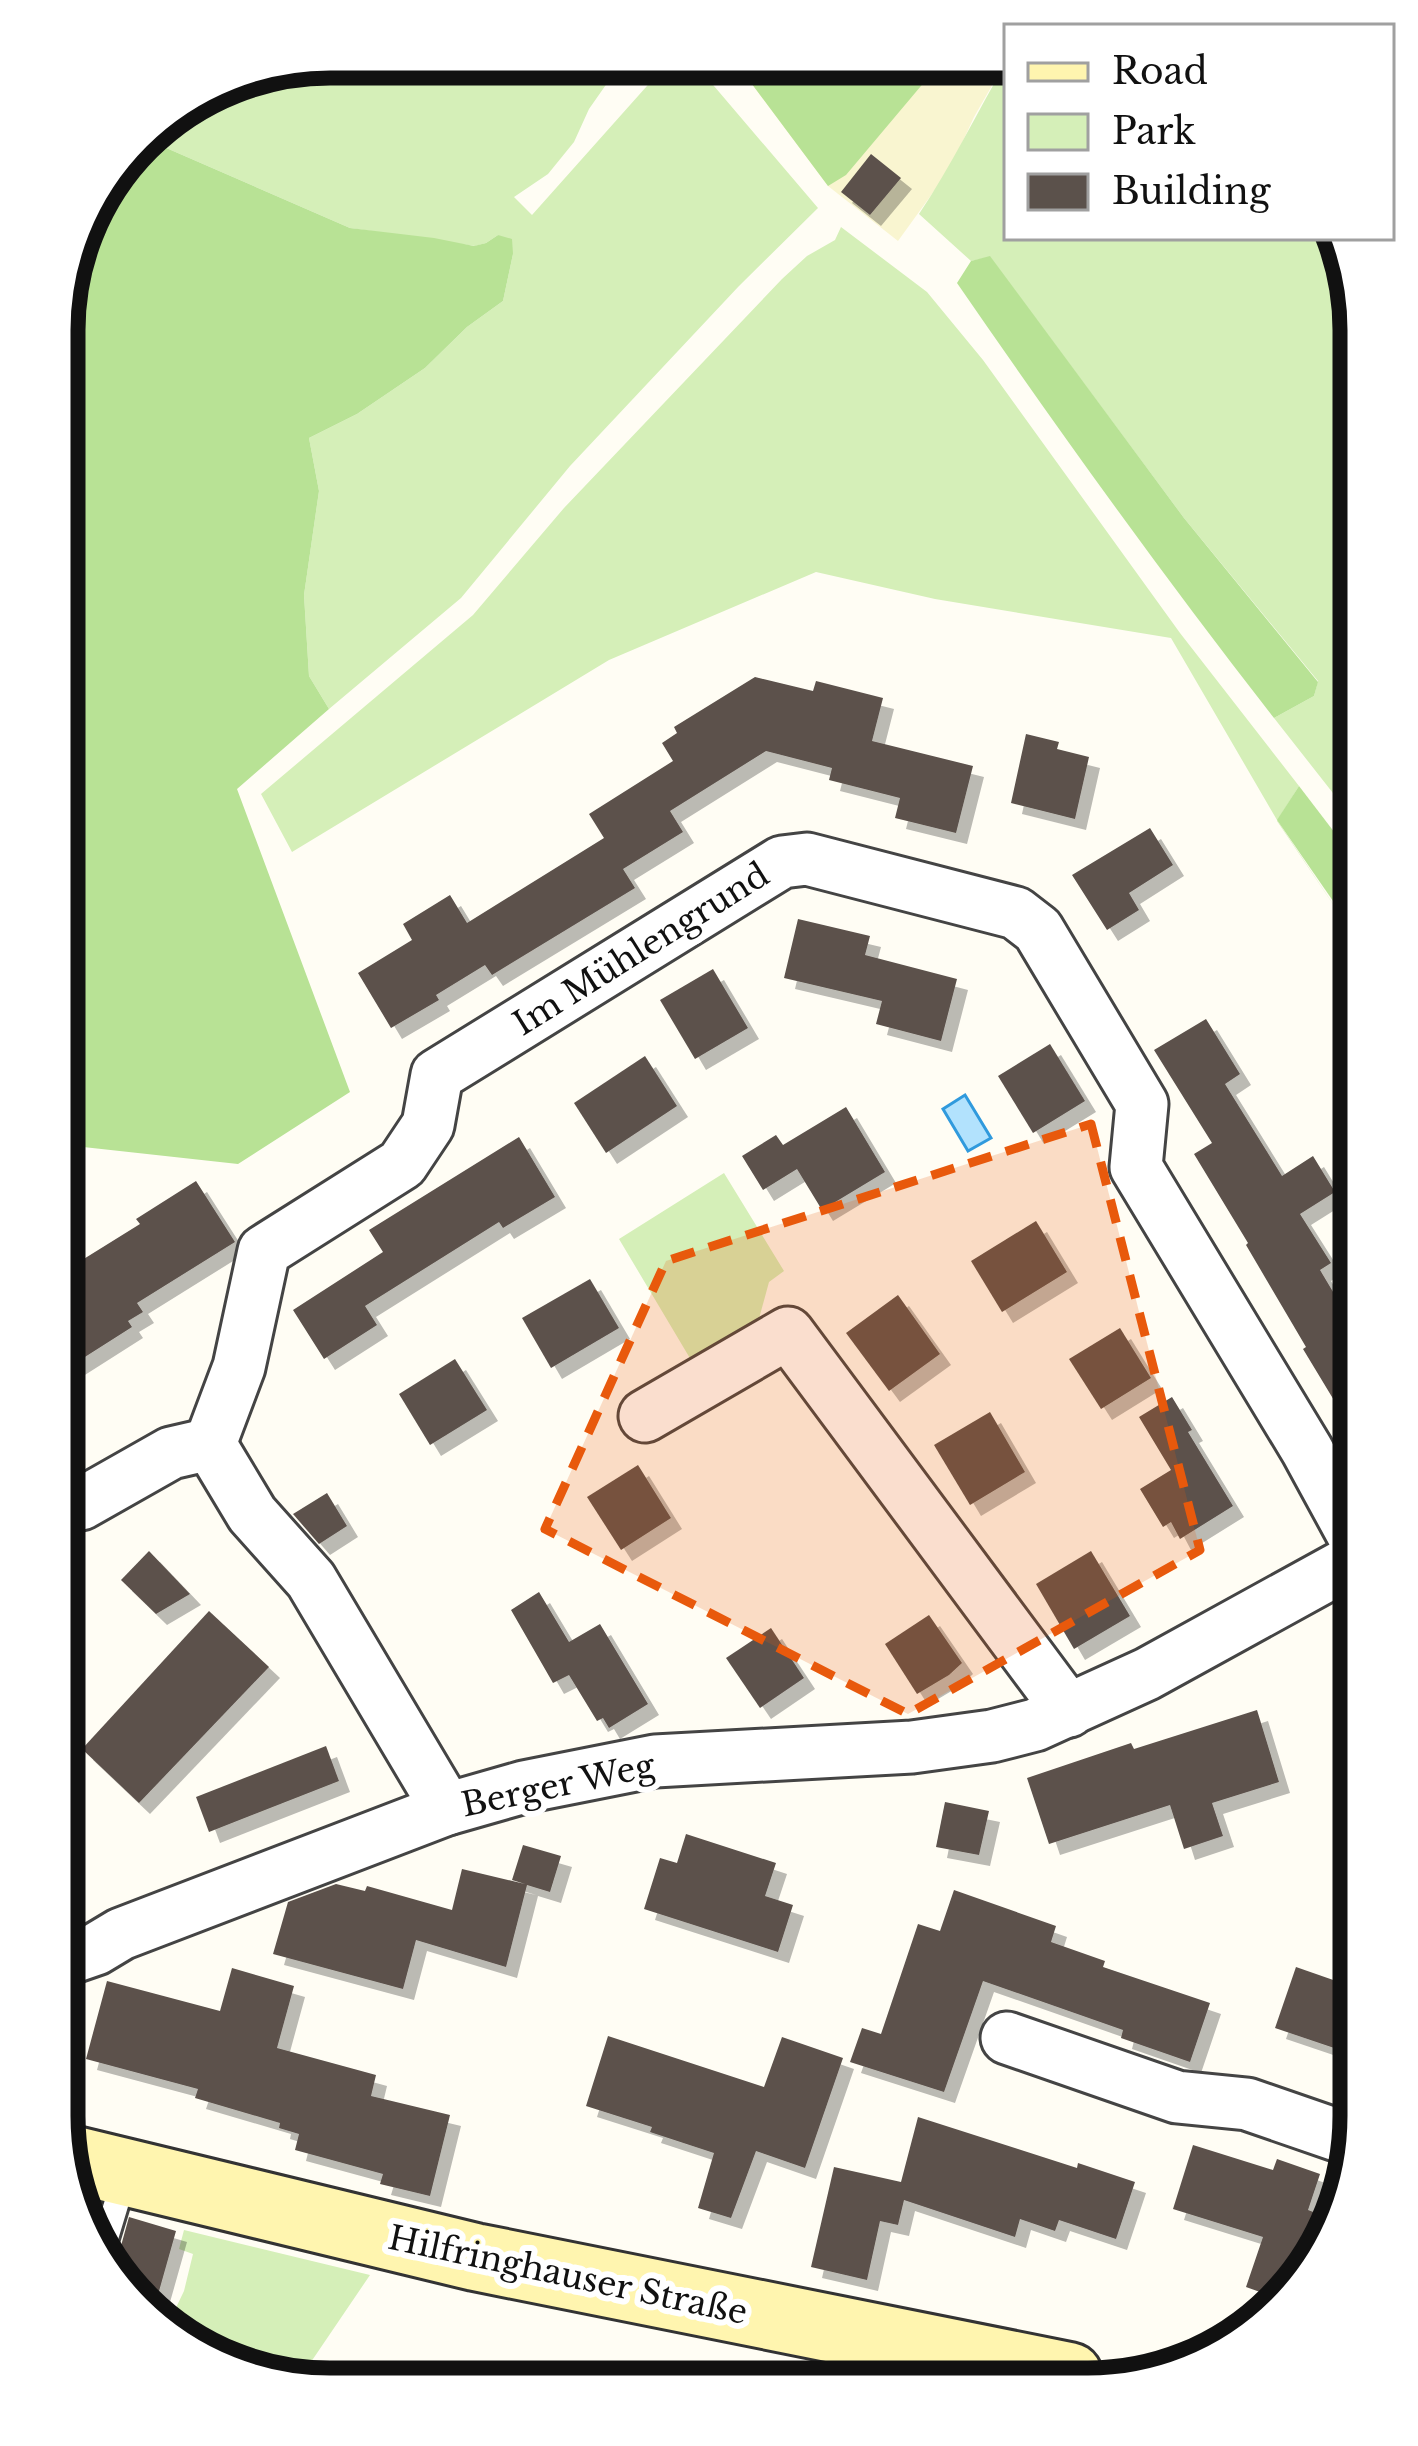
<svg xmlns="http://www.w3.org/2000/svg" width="1418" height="2446" font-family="'Libre Baskerville',serif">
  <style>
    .farmland { fill: #f9f5d0 }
    .green { fill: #d5efb8 }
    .forest { fill: #b8e295 }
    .water { fill: #b2e2fd; stroke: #309add; stroke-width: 3 }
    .building { fill: #5b514b; filter: url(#shadow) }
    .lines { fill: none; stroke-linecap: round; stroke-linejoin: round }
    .service-casing { stroke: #444; stroke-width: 30 }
    .minor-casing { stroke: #444; stroke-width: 57 }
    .secondary-casing { stroke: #333; stroke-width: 72 }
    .service { stroke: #fff; stroke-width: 24 }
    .minor { stroke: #fff; stroke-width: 51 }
    .secondary { stroke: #fff5af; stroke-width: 66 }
    .marked { fill: #e8590c; fill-opacity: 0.2; stroke: #e8590c; stroke-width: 9; stroke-dasharray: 24 15; stroke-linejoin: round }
    .labels { text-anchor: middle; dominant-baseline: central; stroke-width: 12; stroke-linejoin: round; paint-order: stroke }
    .street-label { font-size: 33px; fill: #111; stroke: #fff }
    .rim { fill: none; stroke: #111; stroke-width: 15 }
  </style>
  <defs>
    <filter id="shadow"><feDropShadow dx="11" dy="11" stdDeviation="0" flood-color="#0004"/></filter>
  </defs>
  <rect width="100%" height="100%" fill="#fffdf4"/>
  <path class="farmland" d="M734,60L1006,61L974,117L950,169L898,241L828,186Z"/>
  <g class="green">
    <path d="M330,57L624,59L589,109L574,142L548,174L514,197L532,215L671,59H691L818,208L739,286L570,466L461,598L329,709L309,676L304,595L319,491L309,438L357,414L425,368L467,327L503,301L513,254L498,235L486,243L475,246L350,228L141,137L150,125L226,78Z"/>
    <path d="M1007,61V237H1329L1346,256L1351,816L1274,718L1314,696L1318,681L1184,518L990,257L971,261L919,214C952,165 977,112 1007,61Z"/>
    <path d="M841,227L927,292L983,360L1180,633L1299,786L1277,821L1351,931L1277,820L1171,638L935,599L816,572L609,660L292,852L261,794L473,615L564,508L782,279L807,256L835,240Z"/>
    <path d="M724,1173L784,1271L769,1282L757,1326L694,1365L619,1239Z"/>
    <path d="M184,2230L370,2275L294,2387L224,2357L229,2344L171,2318L184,2291L193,2254L179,2249Z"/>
  </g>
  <g class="forest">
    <path d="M734,60H818L821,63L834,60L942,61L846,175L828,186Z"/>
    <path d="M141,137L350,228L434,238L474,246L486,243L498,235L512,239L513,254L503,301L467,327L425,368L357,414L309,438L319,491L304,595L309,676L329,709L237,789L350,1092L238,1164L65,1145L59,295L86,209Z"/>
    <path d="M990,256L1184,518L1318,682L1314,696L1274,718C1163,576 1059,431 957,283L971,261Z"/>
    <path d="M1299,786L1351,854V927L1277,820Z"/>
  </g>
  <path class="water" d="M965,1095L991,1138L968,1151L943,1109Z"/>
  <g class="building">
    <path d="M871,154L901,178L870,215L841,192Z"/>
    <path d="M755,677L813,691L816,681L883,698L872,741L973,766L956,833L895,818L900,798L829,780L832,768L766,751L670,811L683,832L623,869L635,888L492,975L485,965L436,995L439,1000L391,1028L358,973L412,940L403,924L450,895L467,923L604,838L589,814L673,761L662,743L677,733L674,727Z"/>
    <path d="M1026,734L1059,742L1057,749L1089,757L1075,819L1011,803Z"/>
    <path d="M1150,828L1173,865L1129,893L1139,910L1107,930L1072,875Z"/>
    <path d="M798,919L870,936L865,955L957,979L941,1041L876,1024L882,1001L784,978Z"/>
    <path d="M713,969L748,1028L695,1059L660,1000Z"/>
    <path d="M1206,1019L1240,1074L1225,1084L1282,1176L1313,1156L1335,1192L1300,1214L1331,1263L1320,1270L1354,1327L1355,1435L1303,1349L1306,1347L1246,1245L1248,1243L1194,1154L1212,1143L1154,1050Z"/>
    <path d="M1050,1044L1085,1101L1033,1133L998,1076Z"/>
    <path d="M645,1056L677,1106L606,1153L574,1103Z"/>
    <path d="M846,1107L885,1172L822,1210L797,1169L763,1190L742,1156L776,1135L783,1145Z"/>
    <path d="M519,1137L555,1197L503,1228L499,1222L365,1306L377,1325L324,1359L293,1310L383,1252L369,1230Z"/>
    <path d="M196,1181L235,1242L137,1303L143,1312L128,1321L132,1327L66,1369V1270L140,1224L136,1219Z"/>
    <path d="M1036,1221L1067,1272L1002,1312L971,1261Z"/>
    <path d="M590,1279L619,1328L551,1368L522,1318Z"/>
    <path d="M898,1295L940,1354L889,1391L846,1333Z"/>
    <path d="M1120,1328L1151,1378L1101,1409L1069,1359Z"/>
    <path d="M455,1359L487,1410L430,1445L399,1394Z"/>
    <path d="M1172,1397L1192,1430L1188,1432L1233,1506L1180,1539L1171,1522L1163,1527L1140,1489L1171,1470L1139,1417Z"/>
    <path d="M990,1412L1025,1472L970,1505L934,1445Z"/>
    <path d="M638,1465L671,1518L621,1550L587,1497Z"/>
    <path d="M327,1493L347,1526L319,1544L293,1514Z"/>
    <path d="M149,1551L190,1594L156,1614L121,1580Z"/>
    <path d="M1091,1551L1130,1616L1074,1649L1036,1584Z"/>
    <path d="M539,1592L569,1642L600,1624L648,1704L609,1728L603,1718L597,1721L569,1675L553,1683L511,1610Z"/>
    <path d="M209,1611L269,1667L139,1803L82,1749Z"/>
    <path d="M929,1615L962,1663L949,1675L917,1694L885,1644Z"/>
    <path d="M771,1628L804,1678L760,1708L726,1658Z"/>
    <path d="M1257,1710L1279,1782L1212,1803L1223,1836L1184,1849L1170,1805L1049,1844L1027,1778L1131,1743L1134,1749Z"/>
    <path d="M326,1746L339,1781L209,1832L196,1797Z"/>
    <path d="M945,1802L989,1811L979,1855L936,1847Z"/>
    <path d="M686,1834L776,1863L765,1896L793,1905L778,1952L644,1909L660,1858L677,1863Z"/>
    <path d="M523,1845L561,1856L550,1892L527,1885L506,1967L416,1940L403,1989L273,1954L288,1902L336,1884L365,1891L367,1886L452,1910L462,1869L525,1884L512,1880Z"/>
    <path d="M954,1890L1056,1926L1051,1942L1105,1961L1103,1967L1210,2003L1190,2062L1121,2038L1123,2030L983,1981L944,2092L850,2062L862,2028L881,2034L918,1924L940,1931Z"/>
    <path d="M1296,1967L1359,1989V2012L1346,2052L1275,2028Z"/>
    <path d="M232,1968L294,1986L277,2048L376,2075L371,2096L450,2115L430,2196L380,2184L383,2174L295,2150L299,2134L279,2128L280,2123L195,2098L198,2089L86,2059L107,1981L220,2011Z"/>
    <path d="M608,2036L764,2087L782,2037L843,2058L805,2168L756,2151L731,2218L698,2208L714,2153L650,2132L652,2127L586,2106Z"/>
    <path d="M918,2117L1077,2168L1078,2163L1135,2182L1116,2239L1059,2220L1055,2231L1020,2219L1015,2237L904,2200L898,2225L880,2221L867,2280L811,2267L834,2167L901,2182Z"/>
    <path d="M1193,2145L1273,2170L1277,2159L1320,2174L1308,2210L1329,2218L1305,2281L1280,2299L1246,2287L1263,2237L1173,2209Z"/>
    <path d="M129,2217L176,2231L152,2316L113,2261L119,2253Z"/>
  </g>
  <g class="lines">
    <defs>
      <path id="service" d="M103,2248L125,2175"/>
      <g id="minor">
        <path d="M645,1416L788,1333L1069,1711"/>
        <path d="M210,1444L239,1367L264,1251L402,1164L428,1125L437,1075L782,862L807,859L1016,913L1038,930L1142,1104L1136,1167L1307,1450L1356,1540"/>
        <path d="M81,1504L171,1453L210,1444L252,1514L311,1580L447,1809"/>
        <path d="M70,1958L96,1949L121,1934L447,1809L524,1787L655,1761L912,1747L992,1736L1035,1725L1147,1674L1356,1559"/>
        <path d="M1007,2038L1177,2097L1247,2104L1357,2142"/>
      </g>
      <path id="secondary" d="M71,2159L475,2257L1069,2376"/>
    </defs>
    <use href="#service" class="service-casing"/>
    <use href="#minor" class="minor-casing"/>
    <use href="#secondary" class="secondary-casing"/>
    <use href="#service" class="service"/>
    <use href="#minor" class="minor"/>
    <use href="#secondary" class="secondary"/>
  </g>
  <path class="marked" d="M1091,1124L1200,1550L908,1714L545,1529L666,1261Z"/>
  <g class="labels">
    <g class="street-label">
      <text transform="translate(641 949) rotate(-32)">Im Mühlengrund</text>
      <text transform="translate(558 1785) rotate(-12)">Berger Weg</text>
      <text transform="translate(568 2275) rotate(12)">Hilfringhauser Straße</text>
    </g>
  </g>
  <path d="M0 0H1418V2446H0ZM330 78H1088A252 252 0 0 1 1340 330V2116A252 252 0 0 1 1088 2368H330A252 252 0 0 1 78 2116V330A252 252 0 0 1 330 78Z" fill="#fff" fill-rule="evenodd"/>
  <path class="rim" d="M330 78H1088A252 252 0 0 1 1340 330V2116A252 252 0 0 1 1088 2368H330A252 252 0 0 1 78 2116V330A252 252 0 0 1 330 78Z"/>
  <rect x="1004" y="24" width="390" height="216" fill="#ffffff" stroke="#a0a0a0" stroke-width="3"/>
  <rect x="1028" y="63" width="60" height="18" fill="#fff5af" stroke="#a0a0a0" stroke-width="3"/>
  <text x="1112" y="84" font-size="36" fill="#111111">Road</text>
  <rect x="1028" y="114" width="60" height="36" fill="#d5efb8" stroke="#a0a0a0" stroke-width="3"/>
  <text x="1112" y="144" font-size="36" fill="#111111">Park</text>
  <rect x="1028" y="174" width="60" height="36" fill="#5b514b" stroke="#a0a0a0" stroke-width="3"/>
  <text x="1112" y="204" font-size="36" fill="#111111">Building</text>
</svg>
